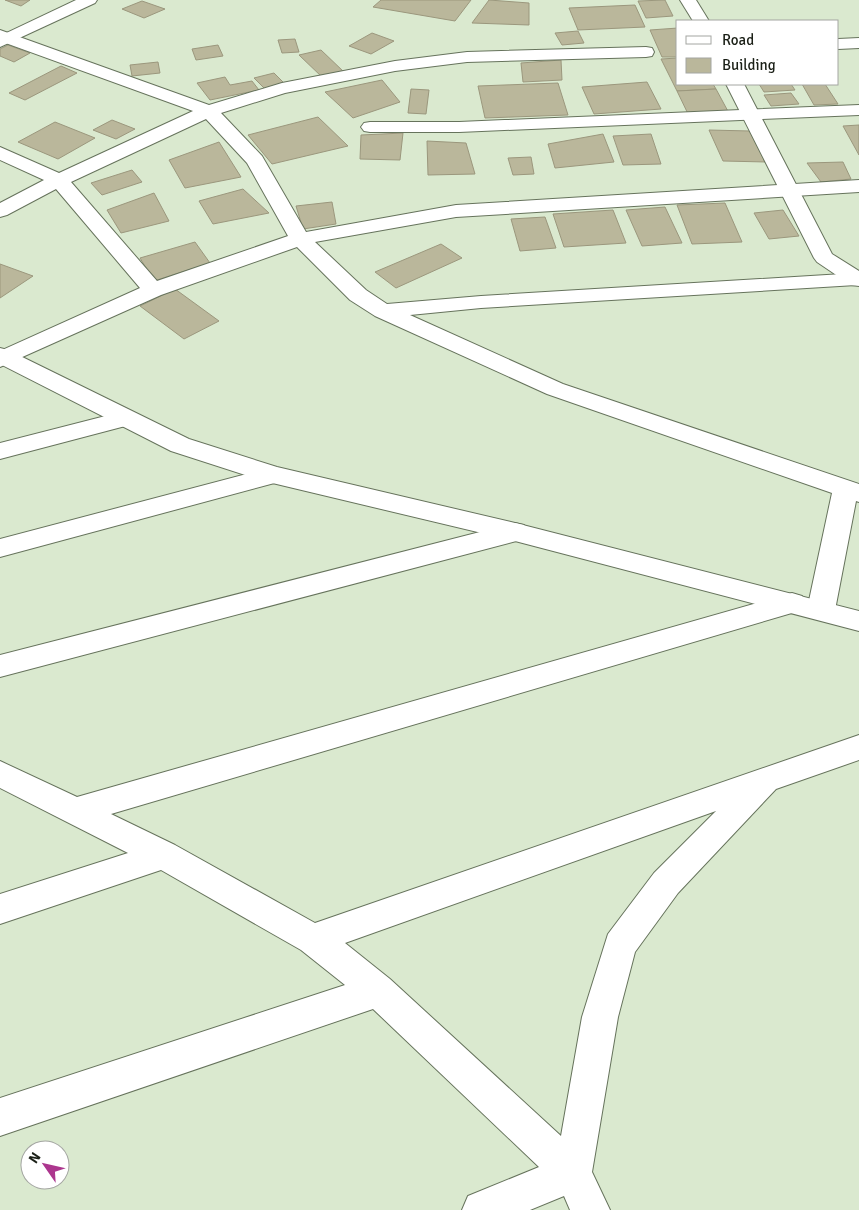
<svg xmlns="http://www.w3.org/2000/svg" width="859" height="1210" font-family="Signika,sans-serif">
  <style>
    .building { fill: #bab79b; stroke: #9b977d }
    .lines { fill: none; stroke-linecap: round; stroke-linejoin: round }
    .minor-casing { stroke: #66735c; stroke-width: 2 }
    .tertiary-casing { stroke: #66735c; stroke-width: 2 }
    .minor { fill: #fff; fill-rule: evenodd }
    .tertiary { fill: #fff; fill-rule: evenodd }
  </style>
  <rect width="100%" height="100%" fill="#dae9cf"/>
  <g class="building">
    <path d="M5,0H30L21,6Z"/>
    <path d="M381,0H471L455,21L373,7Z"/>
    <path d="M489,0L529,3V25L472,23Z"/>
    <path d="M665,0L673,16L646,18L638,1Z"/>
    <path d="M142,1L165,9L144,18L122,9Z"/>
    <path d="M635,5L645,27L578,30L569,8Z"/>
    <path d="M678,28V57H662L650,30Z"/>
    <path d="M578,31L584,43L562,45L555,33Z"/>
    <path d="M372,33L394,41L371,54L349,46Z"/>
    <path d="M295,39L299,52L282,53L278,40Z"/>
    <path d="M8,45L30,53L14,62L0,56V49Z"/>
    <path d="M218,45L223,56L196,60L192,49Z"/>
    <path d="M321,50L344,72L322,77L299,55Z"/>
    <path d="M678,58V84H713L716,89L677,91L661,59Z"/>
    <path d="M561,60L562,80L523,82L521,63Z"/>
    <path d="M158,62L160,73L132,76L130,65Z"/>
    <path d="M61,66L77,73L25,100L9,93Z"/>
    <path d="M274,73L285,84L265,89L254,78Z"/>
    <path d="M225,77L230,85L252,81L259,90L210,100L197,83Z"/>
    <path d="M382,80L400,102L353,118L325,92Z"/>
    <path d="M647,82L661,109L594,114L582,87Z"/>
    <path d="M558,83L568,115L485,118L478,86Z"/>
    <path d="M759,84H791L795,90L764,92Z"/>
    <path d="M802,84H825L838,104L814,105Z"/>
    <path d="M411,89L429,90L426,114L408,113Z"/>
    <path d="M716,89L730,115L690,118L677,91Z"/>
    <path d="M791,93L799,104L771,106L764,95Z"/>
    <path d="M318,117L348,146L272,164L248,135Z"/>
    <path d="M112,120L135,129L116,139L93,130Z"/>
    <path d="M55,122L95,138L58,159L18,142Z"/>
    <path d="M859,125V155L843,126Z"/>
    <path d="M709,130L750,131L766,162L723,161Z"/>
    <path d="M403,133L400,160L360,159L361,135Z"/>
    <path d="M603,134L614,162L555,168L548,144Z"/>
    <path d="M651,134L661,164L623,165L613,136Z"/>
    <path d="M427,141L466,143L475,174L428,175Z"/>
    <path d="M219,142L241,177L185,188L169,160Z"/>
    <path d="M531,157L534,174L513,175L508,158Z"/>
    <path d="M843,162L851,179L821,182L807,163Z"/>
    <path d="M132,170L142,182L102,195L91,183Z"/>
    <path d="M243,189L269,213L213,224L199,201Z"/>
    <path d="M154,193L169,221L121,233L107,210Z"/>
    <path d="M332,202L336,224L303,229L296,206Z"/>
    <path d="M725,203L742,242L692,244L677,205Z"/>
    <path d="M665,207L682,243L642,246L626,210Z"/>
    <path d="M613,210L626,243L564,247L553,214Z"/>
    <path d="M783,210L799,236L769,239L754,213Z"/>
    <path d="M545,217L556,248L520,251L511,219Z"/>
    <path d="M195,242L210,263L154,281L140,258Z"/>
    <path d="M441,244L462,258L396,288L375,272Z"/>
    <path d="M0,264L33,276L0,298Z"/>
    <path d="M175,289L219,321L184,339L140,306Z"/>
  </g>
  <g class="lines">
    <defs>
      <g id="minor">
        <path d="M0,30L209,105L282,83L395,61L467,52L646,47L652,48L654,52L652,56L646,57L467,62L395,71L285,93L221,113L262,156L306,232L456,205L859,180V192L456,217L315,242L366,290L387,304L481,296L859,273V285H856L481,308L410,315L563,384L859,484V502L856,501L835,610L831,617L821,620L811,617L807,610L832,493L547,394L375,316L350,300L297,247L161,295L0,367V351L140,288L56,189L7,215L0,217V203L44,180L0,160V147L59,173L193,111L0,41ZM206,119L247,163L288,236L157,281L71,182Z"/>
        <path d="M859,38V48L838,49V39Z"/>
        <path d="M859,105V115L459,132H370L364,131L361,127L364,123L370,122H459Z"/>
        <path d="M125,411L133,414L137,419L133,424L0,459V443Z"/>
        <path d="M273,467L282,469L285,475L282,481L0,557V539Z"/>
        <path d="M515,523L524,525L528,532L524,539L0,677V655Z"/>
        <path d="M792,593L802,596L806,603L802,610L111,814L175,845L315,923L859,735V760L776,789L678,893L635,952L618,1017L592,1172L610,1210H570L564,1196L530,1210H462L468,1196L539,1167L373,1009L0,1136V1098L345,985L301,950L161,870L0,924V894L128,853L0,788V761L77,797ZM716,811L654,873L608,934L582,1017L561,1136L390,979L345,943Z"/>
      </g>
      <g id="tertiary">
        <path d="M76,0H97L95,3L0,47V36Z"/>
        <path d="M680,0H696L709,21H693Z"/>
        <path d="M726,84H744L832,254L859,271V286L851,285L817,262L814,258Z"/>
        <path d="M0,348L8,350L189,439L277,467L515,523L859,611V631L515,541L264,481L171,451L0,364Z"/>
      </g>
    </defs>
    <use href="#minor" class="minor-casing"/>
    <use href="#tertiary" class="tertiary-casing"/>
    <use href="#minor" class="minor"/>
    <use href="#tertiary" class="tertiary"/>
  </g>
  <rect x="676" y="20" width="162" height="65" fill="#ffffff" stroke="#a4a6a2"/>
  <rect x="686" y="36" width="25" height="8" fill="#ffffff" stroke="#a4a6a2"/>
  <text x="722" y="45" font-size="15" fill="#1b2017">Road</text>
  <rect x="686" y="58" width="25" height="15" fill="#bab79b" stroke="#a4a6a2"/>
  <text x="722" y="70" font-size="15" fill="#1b2017">Building</text>
  <g transform="translate(45 1165) rotate(304)"><circle r="24" fill="#ffffff" stroke="#a4a6a2"/>
  <path d="M0-4L9 19L0 12L-9 19Z" fill="#ac368e"/>
  <text y="-8" font-size="14" font-weight="bold" text-anchor="middle" fill="#1b2017">N</text>
  </g>
</svg>
